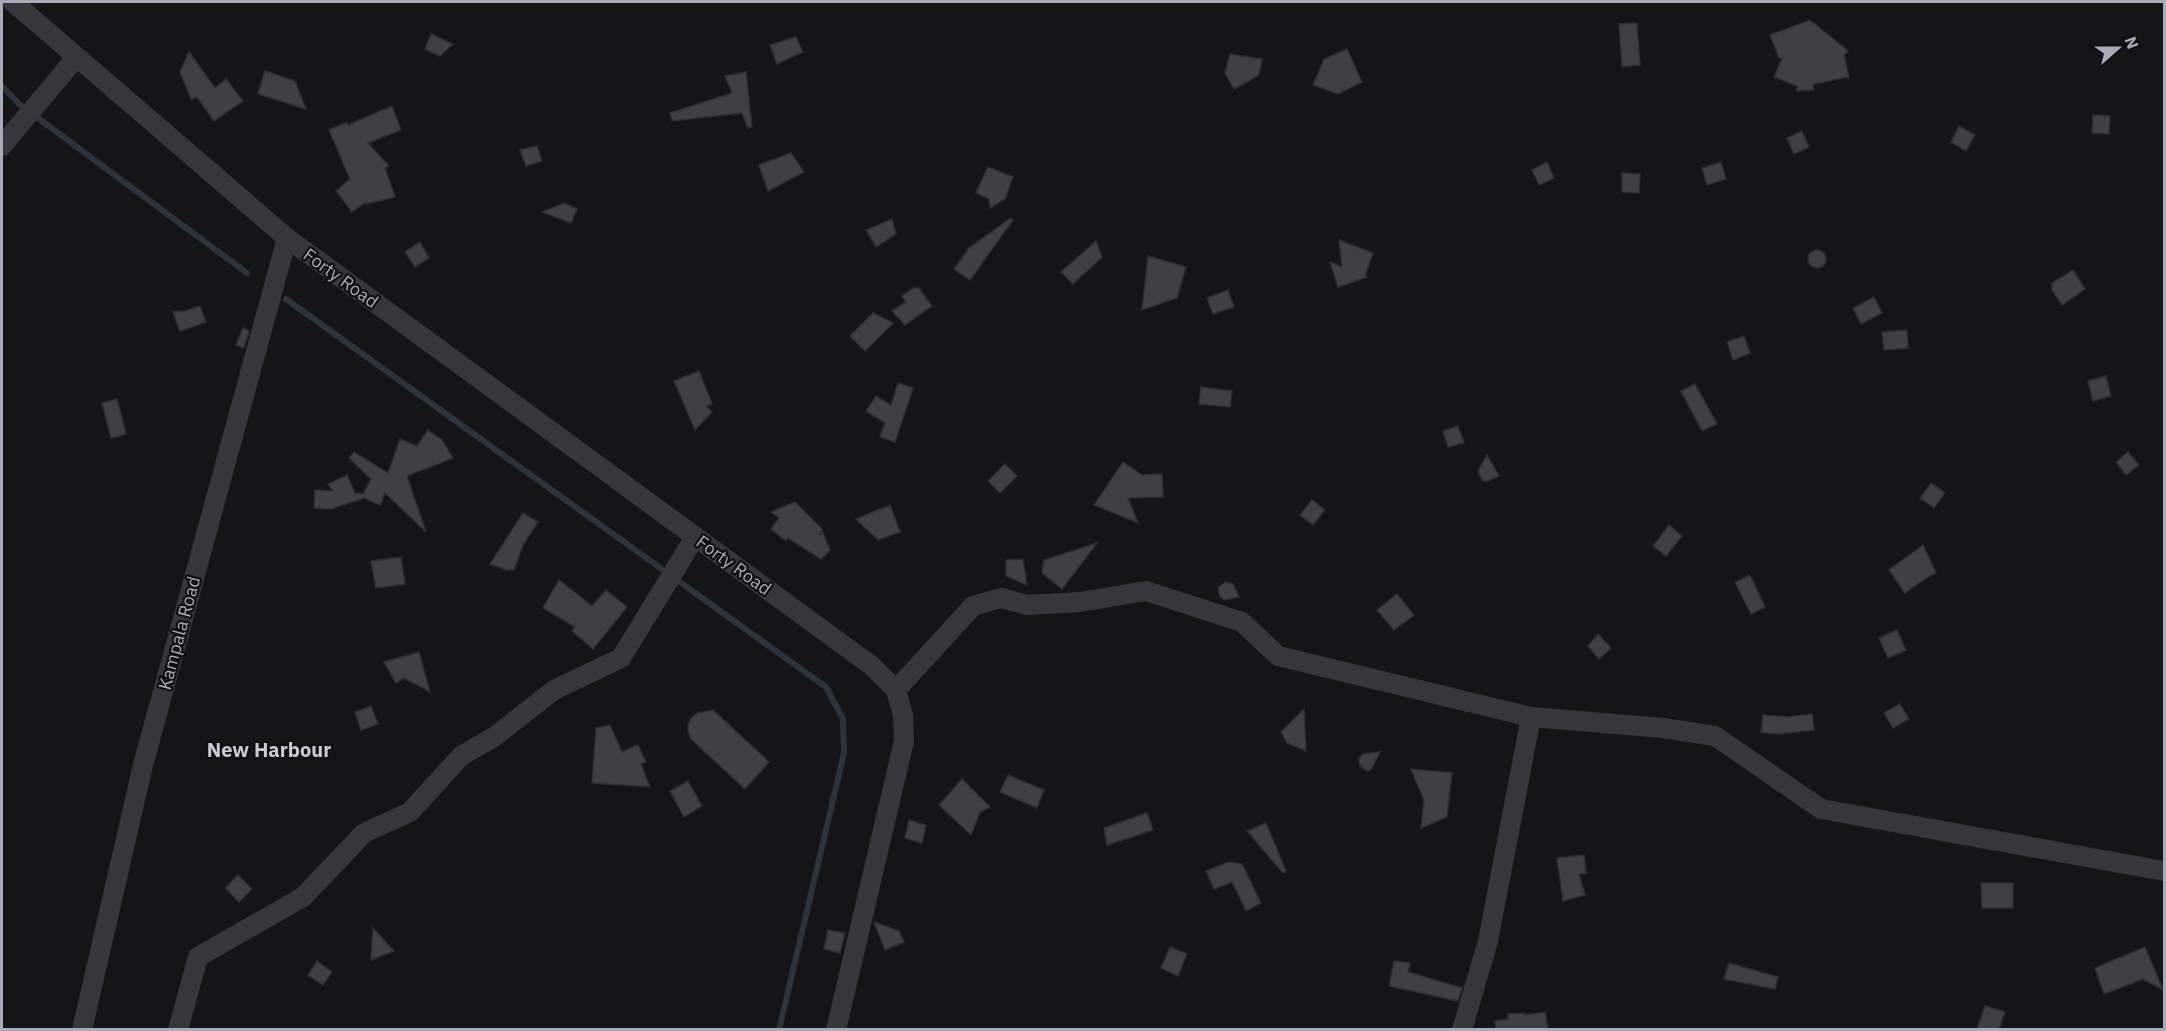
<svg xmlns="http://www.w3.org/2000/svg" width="2166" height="1031" font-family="'IBM Plex Sans',sans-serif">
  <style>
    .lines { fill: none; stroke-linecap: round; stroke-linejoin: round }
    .stream { stroke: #2b343c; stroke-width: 6 }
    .building { fill: #3f4044; stroke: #2f2f33; stroke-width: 1.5 }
    .street { stroke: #36373c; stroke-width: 20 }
    .labels { text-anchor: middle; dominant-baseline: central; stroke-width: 4.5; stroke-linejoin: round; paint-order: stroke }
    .street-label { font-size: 18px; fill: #a7acb8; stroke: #101012 }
    .neighbourhood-label { font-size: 20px; font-weight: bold; fill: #c8cbd4; stroke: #101012 }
  </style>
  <rect width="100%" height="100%" fill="#151517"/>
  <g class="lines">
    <g class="stream">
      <path d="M2,86L19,104L247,273"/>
      <path d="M286,299L826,687L843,719L844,753L779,1030"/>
    </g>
  </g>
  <g class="building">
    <path d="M1810,20L1848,51L1844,55L1849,77L1813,84L1814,90L1797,91V86L1774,77L1782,58H1779L1770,35Z"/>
    <path d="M1637,23L1640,65L1622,67L1619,24Z"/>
    <path d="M431,34L453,44L440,56L425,49Z"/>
    <path d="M796,37L803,52L777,64L770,45Z"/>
    <path d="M1347,49L1362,82L1338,94L1313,85L1324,59Z"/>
    <path d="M189,52L215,88L226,79L243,101L214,121L197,97L191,99L180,72Z"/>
    <path d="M1230,54L1262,59L1259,75L1234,89L1225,73Z"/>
    <path d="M265,71L295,81L306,109L258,94Z"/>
    <path d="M746,72L752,127L748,128L742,113L672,121L670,113L732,93L725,76Z"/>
    <path d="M392,106L401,130L368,143L389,166L385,168L395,197L366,204V202L352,212L336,191L350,179L329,130L347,122L348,125Z"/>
    <path d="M2093,115L2110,116L2109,134L2092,133Z"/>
    <path d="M1959,126L1975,135L1966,151L1951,142Z"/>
    <path d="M1802,131L1809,147L1794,154L1787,138Z"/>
    <path d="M537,146L542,161L526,166L520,150Z"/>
    <path d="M791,153L804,172L768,191L759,165Z"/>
    <path d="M1547,162L1554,178L1539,185L1532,170Z"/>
    <path d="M1721,162L1726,179L1707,185L1702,168Z"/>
    <path d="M988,167L1013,177L1005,199L990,208L989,199L976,193Z"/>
    <path d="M1622,173L1640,174L1639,193L1622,192Z"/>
    <path d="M564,203L577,209L571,223L542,212Z"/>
    <path d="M1011,218L1013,220L970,280L954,269L969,248Z"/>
    <path d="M892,219L896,234L876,247L866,230Z"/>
    <path d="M1339,240L1373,253L1365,276L1367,277L1338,287L1330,262L1342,267Z"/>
    <path d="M1096,241L1102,257L1073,284L1061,272Z"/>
    <path d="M420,242L429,258L415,267L405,252Z"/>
    <circle cx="1817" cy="259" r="9"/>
    <path d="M1148,256L1186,267L1177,298L1142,310Z"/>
    <path d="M2073,270L2085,289L2062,305L2052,290V283Z"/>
    <path d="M913,288H919L932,306L905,325L892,311L906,302L902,296Z"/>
    <path d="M1228,290L1234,307L1213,314L1207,298Z"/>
    <path d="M1874,297L1882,313L1861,324L1853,308Z"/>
    <path d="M200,306L206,322L180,331L173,312L185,311Z"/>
    <path d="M873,313L893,323L865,351L850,336Z"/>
    <path d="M243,328L249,331L244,348L236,345Z"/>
    <path d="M1907,330L1908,348L1884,350L1882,332Z"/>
    <path d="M1744,336L1750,353L1733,360L1727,342Z"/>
    <path d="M699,371L712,404L706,406L712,412L695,430L674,381Z"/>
    <path d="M2106,376L2111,396L2093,401L2088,381Z"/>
    <path d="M898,383L913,388L895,442L880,437L885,423L866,411L876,396L891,405Z"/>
    <path d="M1695,384L1717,424L1702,431L1681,391Z"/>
    <path d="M1201,387L1232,391L1230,407L1199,404Z"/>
    <path d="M117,399L126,434L111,438L102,403Z"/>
    <path d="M1458,426L1464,443L1448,447L1443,431Z"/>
    <path d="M428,430L442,440L453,458L407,476L426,532L385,493L380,505L364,498L331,509L314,508L315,490L333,491L328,484L347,475L355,493L363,494L371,479L349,458L354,452L388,473L400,439L417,446Z"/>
    <path d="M2128,452L2139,465L2126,475L2116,462Z"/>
    <path d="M1487,455L1499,476L1488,481H1483L1479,474V469Z"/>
    <path d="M1123,462L1142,475L1162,474L1163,497L1128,498L1138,523L1094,505Z"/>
    <path d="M1005,464L1017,476L1000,493L988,481Z"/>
    <path d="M1931,483L1945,493L1934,508L1920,498Z"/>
    <path d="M1312,500L1325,510L1313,525L1300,515Z"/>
    <path d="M795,502L823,530L819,535L823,533L830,550L821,559L788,538L786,541L771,529L779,518L771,512Z"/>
    <path d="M890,505L900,532L878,540L856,519Z"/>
    <path d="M523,513L538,522L523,545L514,570H507L490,564Z"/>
    <path d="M1669,525L1682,536L1666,556L1653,546Z"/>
    <path d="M1097,543L1062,589L1042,573L1044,560Z"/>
    <path d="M1923,545L1936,573L1928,577L1905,593L1889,570Z"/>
    <path d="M401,557L405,584L376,588L371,561Z"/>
    <path d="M1023,559L1027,585L1006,576V560Z"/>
    <path d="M1750,575L1765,607L1751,614L1735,582Z"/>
    <path d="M559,580L592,606L606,590L627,607L593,649L572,631L575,627L543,608Z"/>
    <path d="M1225,582L1233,584L1239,597L1225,600L1220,597L1218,588Z"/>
    <path d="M1397,594L1414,615L1394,630L1377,610Z"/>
    <path d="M1897,630L1906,650L1888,658L1879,638Z"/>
    <path d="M1598,634L1611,648L1599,659L1588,646Z"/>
    <path d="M419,652L430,692L404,678L396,683L384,662Z"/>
    <path d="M1900,704L1909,719L1893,728L1884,713Z"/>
    <path d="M371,706L378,724L361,730L355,712Z"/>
    <path d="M1304,709L1306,751L1287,743L1281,732Z"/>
    <path d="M713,710L769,762L745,789L691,739L688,731V724L692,717L698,713Z"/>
    <path d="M1812,714L1814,730L1777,734L1761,732L1763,715L1787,717Z"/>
    <path d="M610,725L622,752L638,745L646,762L641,764L650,787L592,783L596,728Z"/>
    <path d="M1380,752L1372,768L1368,771L1360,766L1359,758L1363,754Z"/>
    <path d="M1411,769L1452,773L1447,817L1421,828L1424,800Z"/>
    <path d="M1008,775L1044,790L1037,808L1000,792Z"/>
    <path d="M962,779L990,807L980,812L971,835L939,805Z"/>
    <path d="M688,781L702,806L684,817L670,791Z"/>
    <path d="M1147,813L1153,830L1107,845L1104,828Z"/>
    <path d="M909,820L926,825L922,843L905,838Z"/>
    <path d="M1266,823L1286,871L1283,873L1247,831Z"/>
    <path d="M1584,855L1586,873L1579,874L1585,895L1563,901L1557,858Z"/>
    <path d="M1229,862L1242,864L1261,903L1246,911L1232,882L1214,889L1206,871Z"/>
    <path d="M238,875L252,889L239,902L225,888Z"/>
    <path d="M1981,883H2013V908H1982Z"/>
    <path d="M874,922L899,931L904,942L885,950Z"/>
    <path d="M373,928L394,951L371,960Z"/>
    <path d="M828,930L845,933L840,953L824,949Z"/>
    <path d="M1170,947L1187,954L1178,976L1161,968Z"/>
    <path d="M2145,947L2163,990L2143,979L2104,994L2095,968Z"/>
    <path d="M317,961L332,972L323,985L308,975Z"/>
    <path d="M1394,961L1410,963L1408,972L1462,988L1458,1001L1389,986Z"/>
    <path d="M1729,963L1778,977L1775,989L1724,979Z"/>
    <path d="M1985,1006L2005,1012L1999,1029H1977Z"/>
    <path d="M1545,1012L1548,1029H1496L1495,1021L1508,1019V1014L1525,1013V1015Z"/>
  </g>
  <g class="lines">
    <g class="street">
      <path d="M13,2L287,238L872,666L896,690L903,715L904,741L836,1030"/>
      <path d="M2,146C26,116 52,88 76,57"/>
      <path d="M896,690L973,606L1001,598L1028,605L1080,602L1146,591L1242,622L1278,656L1531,717L1663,728L1715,736L1821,809L2164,871"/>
      <path d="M82,1030L143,765L287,238"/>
      <path d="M178,1030L198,957L303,897L364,833L410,812L461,756L494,737L554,690L621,658L695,537"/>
      <path d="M1462,1030L1488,941L1531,717"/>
    </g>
  </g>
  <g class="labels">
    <g class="street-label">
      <text transform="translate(341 278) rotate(36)">Forty Road</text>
      <text transform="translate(734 565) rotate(36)">Forty Road</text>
      <text transform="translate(179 633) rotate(-75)">Kampala Road</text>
    </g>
    <g class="neighbourhood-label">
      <text x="269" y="749">New Harbour</text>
    </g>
  </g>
  <rect width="2166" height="1031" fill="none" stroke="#a7acb8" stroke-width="6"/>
  <g transform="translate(2118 48) rotate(69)" stroke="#101012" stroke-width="4.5" paint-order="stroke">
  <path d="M0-4.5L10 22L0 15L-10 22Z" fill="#a7acb8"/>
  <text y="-9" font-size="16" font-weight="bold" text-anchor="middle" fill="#a7acb8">N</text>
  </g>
</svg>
